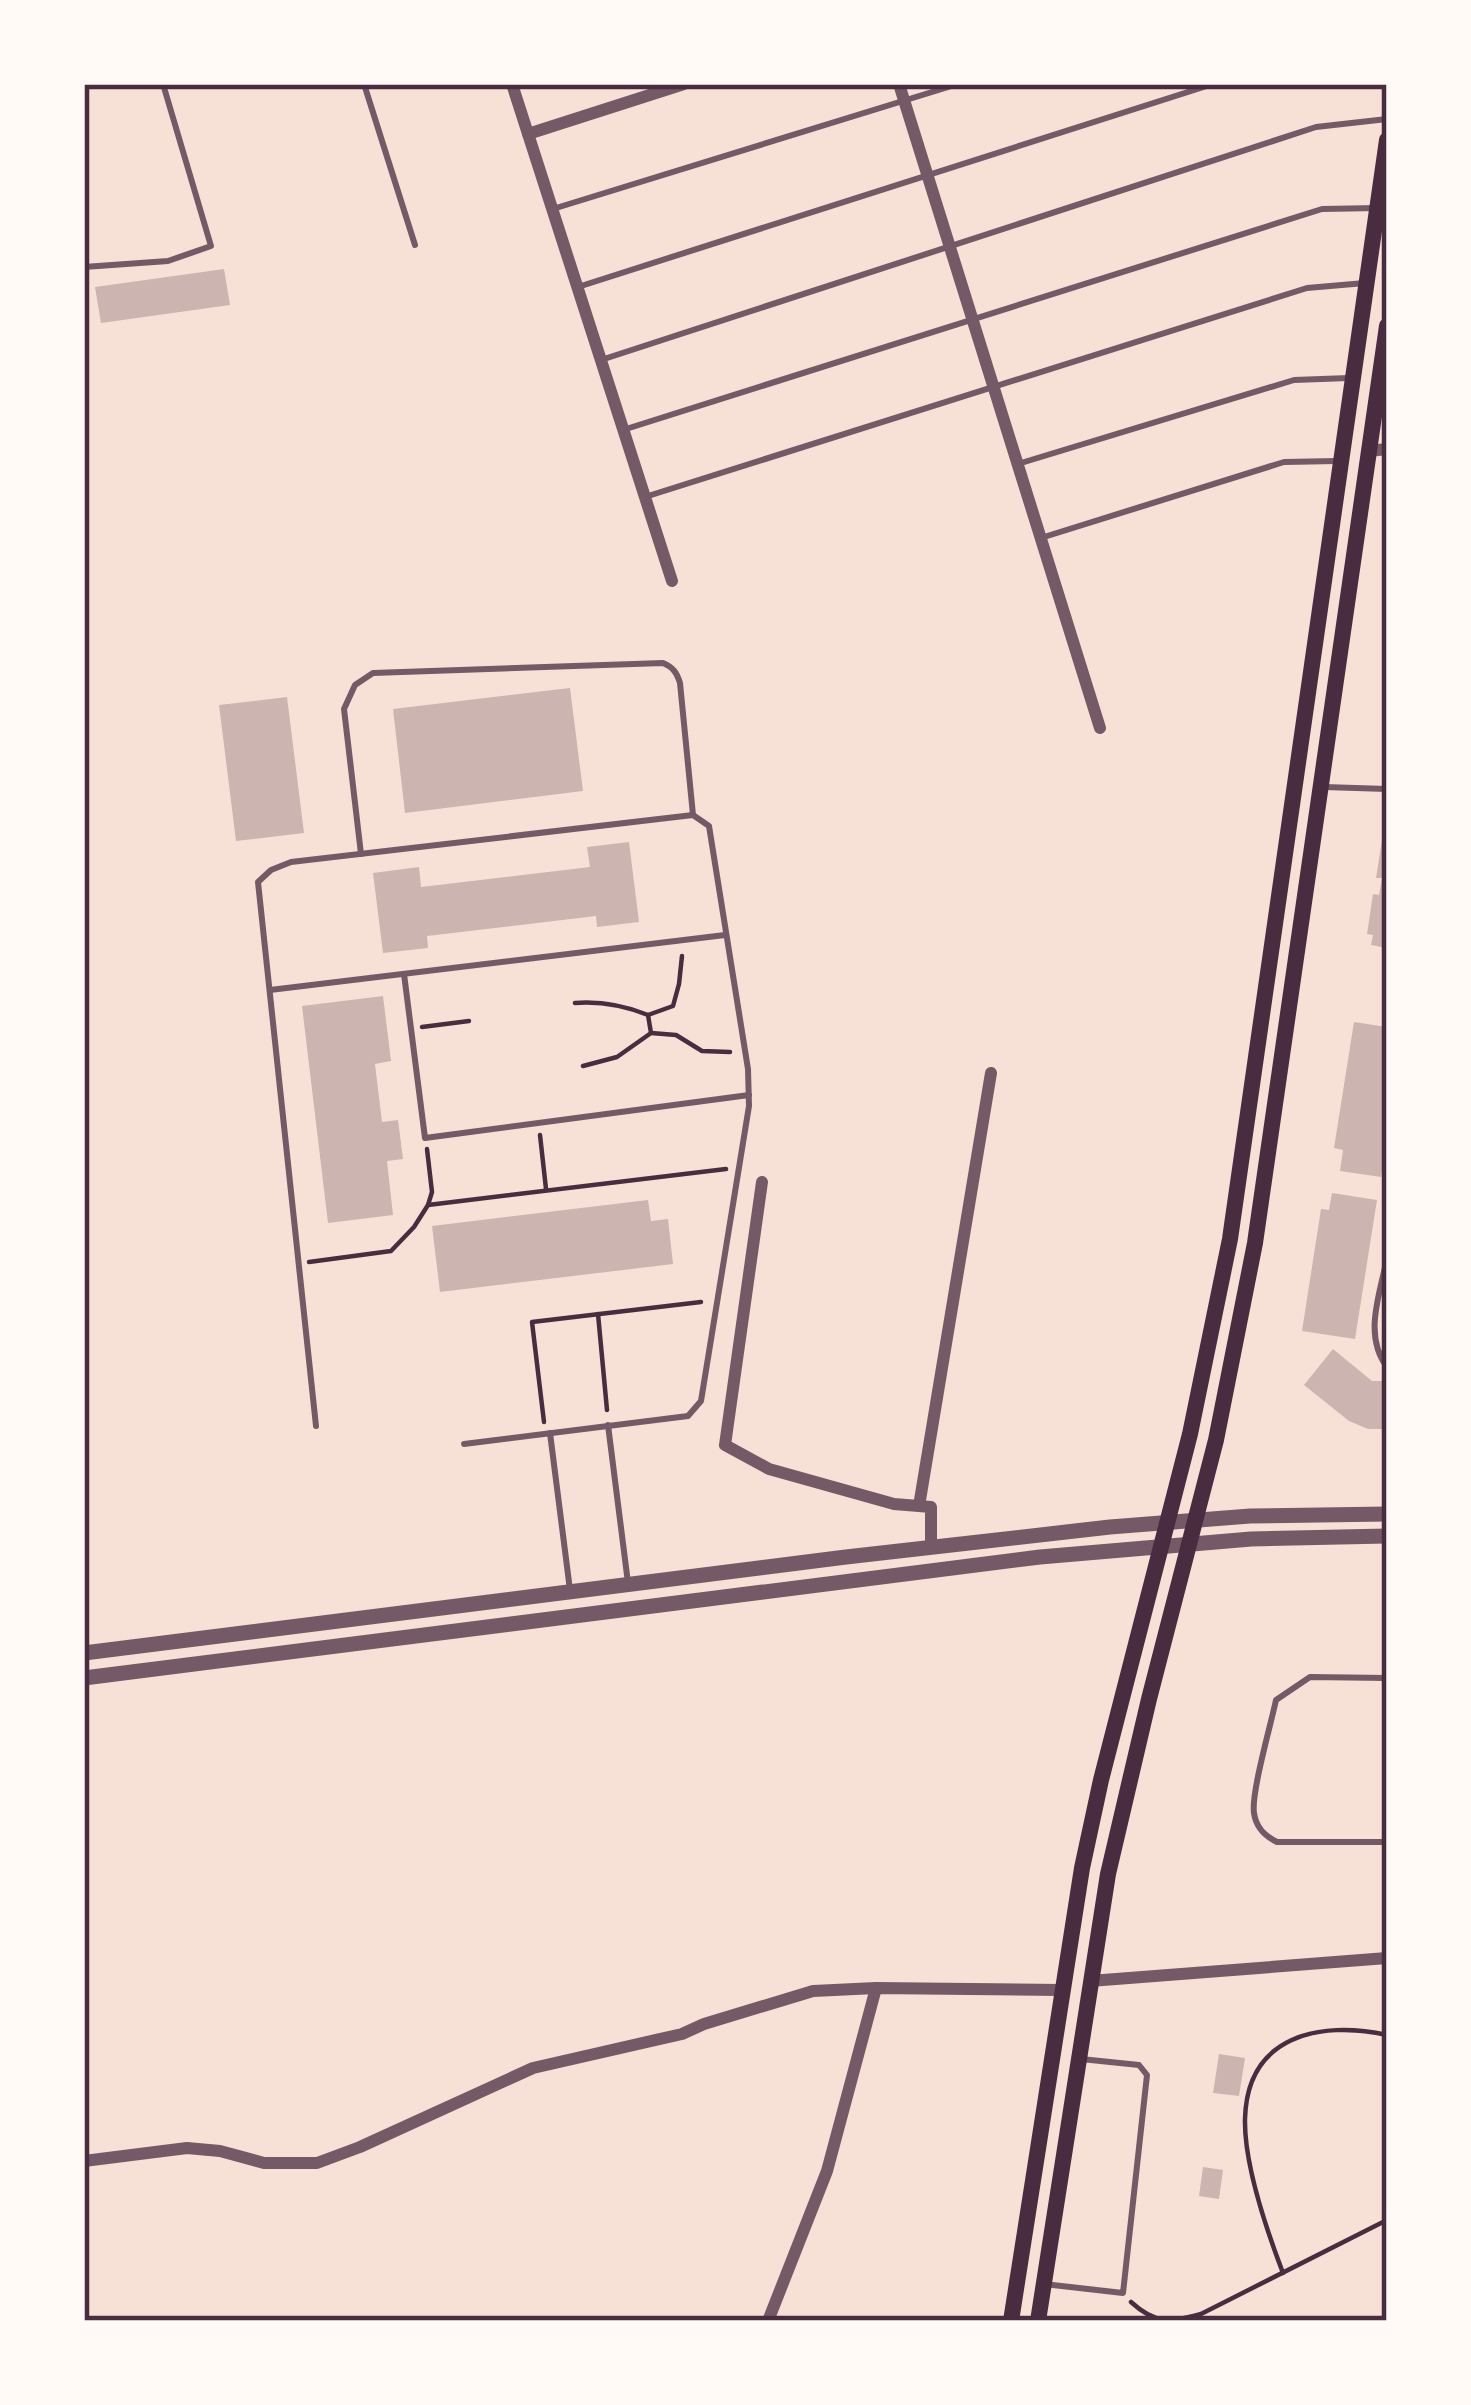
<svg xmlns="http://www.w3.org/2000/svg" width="1471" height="2405" font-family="'Open Sans',sans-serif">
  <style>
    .building { fill: #ccb4b1 }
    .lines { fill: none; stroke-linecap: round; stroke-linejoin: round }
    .path { stroke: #4a2c40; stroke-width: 4.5 }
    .service { stroke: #755966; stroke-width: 6 }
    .minor { stroke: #755966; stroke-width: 12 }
    .tertiary { stroke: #755966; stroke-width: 15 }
    .secondary { stroke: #4a2c40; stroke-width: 16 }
    .neatline { fill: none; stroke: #4a2c40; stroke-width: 4.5 }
  </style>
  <rect width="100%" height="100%" fill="#f7e1d7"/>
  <g class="building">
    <path d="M224,269L230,305L101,323L95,287Z"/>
    <path d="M570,688L583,791L405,813L393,709Z"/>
    <path d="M287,697L304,833L236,841L219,705Z"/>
    <path d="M1383,834L1387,835V948L1371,945L1373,935L1367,934L1373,894L1379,895L1382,878H1376Z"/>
    <path d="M629,842L639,922L597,927L596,916L427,936L428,948L383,953L373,873L419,867L421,887L590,867L587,847Z"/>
    <path d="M383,996L391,1061L375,1064L382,1122L398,1120L403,1159L387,1161L393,1215L328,1223L302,1006Z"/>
    <path d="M1354,1022L1387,1027V1140L1381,1177L1340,1171L1343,1150L1334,1148Z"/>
    <path d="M1332,1193L1377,1200L1355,1339L1302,1331L1321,1209L1329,1210Z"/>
    <path d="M648,1200L651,1221L668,1219L673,1264L440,1292L432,1226Z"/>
    <path d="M1333,1349L1372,1381H1387V1429H1368L1349,1421L1304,1385Z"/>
    <path d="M1219,2054L1245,2058L1239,2096L1213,2093Z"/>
    <path d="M1203,2167L1223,2170L1219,2199L1199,2196Z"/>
  </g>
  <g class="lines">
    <g class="path">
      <path d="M575,1003C601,1001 623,1005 648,1015L651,1033L617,1057L583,1066"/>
      <path d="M648,1015L673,1006L679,984L682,956"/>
      <path d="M422,1027L469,1021"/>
      <path d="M651,1033L676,1035L702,1051L730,1052"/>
      <path d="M540,1135L546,1189"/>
      <path d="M428,1205L726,1169"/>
      <path d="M309,1262L391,1251L414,1227L428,1205L432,1192L427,1149"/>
      <path d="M598,1314L607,1410"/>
      <path d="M544,1422L532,1322L701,1302"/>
      <path d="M1283,2273C1267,2231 1244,2164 1245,2119C1247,2036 1319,2020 1387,2035"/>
      <path d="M1131,2302C1156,2325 1170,2322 1201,2314L1387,2220"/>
    </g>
    <g class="service">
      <path d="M364,84L415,245"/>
      <path d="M556,208L958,84"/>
      <path d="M84,267L168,261L211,246L163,84"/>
      <path d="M581,286L1213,84"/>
      <path d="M604,359L1316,127L1387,119"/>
      <path d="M626,429L1322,209L1377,208"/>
      <path d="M1021,463L1294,380L1349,378"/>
      <path d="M648,496L1307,288L1365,283"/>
      <path d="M1044,537L1284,462L1337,461"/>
      <path d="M1324,787L1387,789"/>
      <path d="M361,854L344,709L355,685L373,673L663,663C673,667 677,673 680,683L693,815"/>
      <path d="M404,974L425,1138L749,1095"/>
      <path d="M270,990L725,935"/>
      <path d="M1387,1258C1380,1294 1363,1335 1387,1367"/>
      <path d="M608,1425L628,1583"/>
      <path d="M316,1426L258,882L271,870L291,862L693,815L709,826L748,1069L749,1106L701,1401L688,1416L464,1444"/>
      <path d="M550,1433L570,1590"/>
      <path d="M1387,1678L1310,1677L1276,1700C1271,1724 1251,1793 1254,1813C1256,1828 1265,1836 1277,1842H1387"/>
      <path d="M1044,2284L1123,2293L1147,2075L1139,2065L1081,2059"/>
    </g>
    <g class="minor">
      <path d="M512,84L672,581"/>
      <path d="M899,84L1100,728"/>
      <path d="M528,134L684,84"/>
      <path d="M1369,451L1387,449"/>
      <path d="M762,1182L725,1445L769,1469L894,1504L931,1507V1547"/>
      <path d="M919,1506L991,1073"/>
      <path d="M1090,1981L1387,1958"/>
      <path d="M84,2161L187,2148L220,2151L264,2163H317L360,2147L533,2068L682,2034L704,2024L813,1991L876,1988L1061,1990"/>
      <path d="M768,2321L827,2171L876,1988"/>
    </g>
    <g class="tertiary">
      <path d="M84,1653L846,1557L1110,1527L1250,1516L1387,1514"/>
      <path d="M84,1678L1040,1557L1251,1539L1387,1536"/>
    </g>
    <g class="secondary">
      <path d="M1011,2321L1082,1868L1101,1780L1190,1434L1230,1239L1387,140"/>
      <path d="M1038,2321L1108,1874L1149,1699L1216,1440L1255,1243L1387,326"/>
    </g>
  </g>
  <rect width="1471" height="2405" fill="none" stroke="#fffaf5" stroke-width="174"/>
  <rect x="87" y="87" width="1297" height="2231" class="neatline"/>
</svg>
